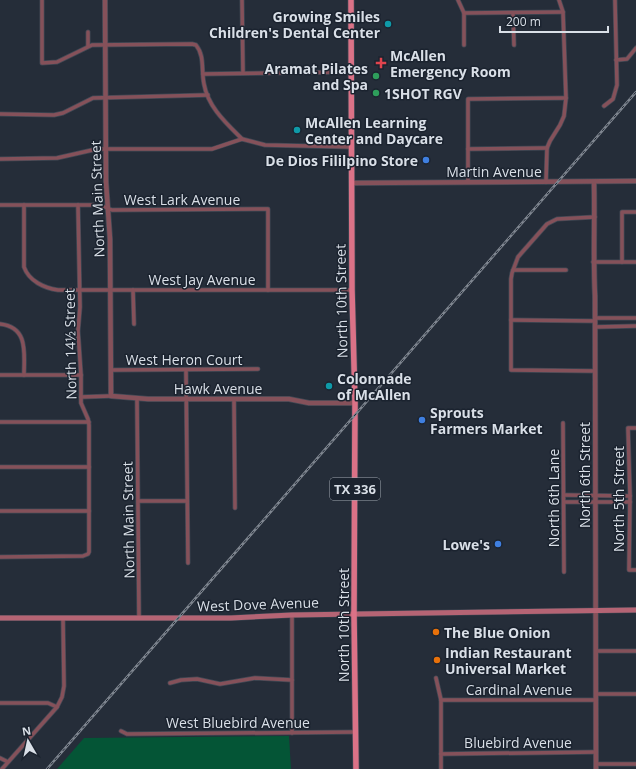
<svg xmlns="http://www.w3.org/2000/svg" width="636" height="769" font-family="'Open Sans',sans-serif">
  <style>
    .green { fill: #045536 }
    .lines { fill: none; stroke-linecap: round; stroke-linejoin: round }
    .minor-casing { stroke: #424955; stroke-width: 5 }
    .tertiary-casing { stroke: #424955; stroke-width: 6 }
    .secondary-casing { stroke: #424955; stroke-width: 6 }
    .primary-casing { stroke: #424955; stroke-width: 7 }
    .minor { stroke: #85515a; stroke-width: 3.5 }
    .tertiary { stroke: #85515a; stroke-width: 4.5 }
    .secondary { stroke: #b56474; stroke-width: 5 }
    .primary { stroke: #db7287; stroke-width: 5.5 }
    .rail-casing { stroke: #808791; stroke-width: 2.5 }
    .rail { stroke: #1b232f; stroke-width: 1; stroke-dasharray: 3; stroke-linecap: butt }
    .culture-dot { fill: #0f9aa8; stroke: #1b232f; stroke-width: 1.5 }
    .health-dot { fill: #e0444e; stroke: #1b232f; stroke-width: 1.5 }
    .leisure-dot { fill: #2e9e5b; stroke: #1b232f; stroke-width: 1.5 }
    .shop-dot { fill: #3f7fe0; stroke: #1b232f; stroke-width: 1.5 }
    .food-dot { fill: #e8710a; stroke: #1b232f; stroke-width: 1.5 }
    .labels { text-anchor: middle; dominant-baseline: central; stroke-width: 3; stroke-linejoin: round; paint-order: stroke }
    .shield { fill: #1b232f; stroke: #a0a7b0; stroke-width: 1 }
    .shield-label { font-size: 13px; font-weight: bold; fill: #d9dfe7 }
    .poi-label { font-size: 14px; font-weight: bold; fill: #d9dfe7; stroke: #1b232f; text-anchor: start }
    .street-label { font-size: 14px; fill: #d9dfe7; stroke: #1b232f }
  </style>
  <rect width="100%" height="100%" fill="#252d39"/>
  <path class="green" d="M289,736L291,769H57L84,738Z"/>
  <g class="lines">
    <defs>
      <g id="minor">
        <path d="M42,0V63L57,62L92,45L192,44L196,45C205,56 201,70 204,84C208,107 226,123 242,139"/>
        <path d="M242,0L243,73"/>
        <path d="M458,0L464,13V45"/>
        <path d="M464,13L563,12"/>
        <path d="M513,13L514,45"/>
        <path d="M88,32V46"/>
        <path d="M616,60L627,59L636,48"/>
        <path d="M203,74L351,72"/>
        <path d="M604,106L613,99L617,85L615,0"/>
        <path d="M0,114L54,115L63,113L93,98L208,95"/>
        <path d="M468,149L547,148"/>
        <path d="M0,159L57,158L97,149H212L242,139L265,145L352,147"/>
        <path d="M468,182V99L566,98"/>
        <path d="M546,182L547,148L550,141L560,125L564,116L566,98L563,12L559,0"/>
        <path d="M0,205H94L102,206L112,210L268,209V290"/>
        <path d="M24,205V267C29,281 44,288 58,290H352"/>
        <path d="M593,262H636"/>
        <path d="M622,262V212H636"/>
        <path d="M513,270H566"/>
        <path d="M133,290L134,324"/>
        <path d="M595,318H636"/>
        <path d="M511,320L595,321"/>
        <path d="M0,324C29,327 24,354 24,375"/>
        <path d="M595,327L636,326"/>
        <path d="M111,370L258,369"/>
        <path d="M186,370L188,563"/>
        <path d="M595,371L511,370V279L512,273L518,257L547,224L557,219L595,217"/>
        <path d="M0,375H81"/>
        <path d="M81,397L111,396"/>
        <path d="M137,399L139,618"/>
        <path d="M234,399L235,508"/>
        <path d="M0,422H89"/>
        <path d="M563,423L564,572"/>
        <path d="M636,428H628L630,496L629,570H636"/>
        <path d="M0,467H89"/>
        <path d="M564,495L630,496"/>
        <path d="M139,501H186"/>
        <path d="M564,502H630"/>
        <path d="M0,511H89"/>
        <path d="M0,557L83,556L88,554L89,552V425L88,419L81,403V375L78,331L80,307L78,205"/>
        <path d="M292,615V733"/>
        <path d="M596,651H636"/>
        <path d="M436,678L441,700V769"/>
        <path d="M170,683L181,680L197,679L220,684L255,678L292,680"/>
        <path d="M596,694H636"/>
        <path d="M441,700H596"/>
        <path d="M0,703H48L57,707"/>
        <path d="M121,731L127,734L356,732"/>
        <path d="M441,754L596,752"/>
        <path d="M0,758L8,762"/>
        <path d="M596,764H636"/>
        <path d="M2,769L57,707L62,697L64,686L63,618"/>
      </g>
      <g id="tertiary">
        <path d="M105,0L106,182L110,239L111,396L148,399H289L309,403H355"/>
        <path d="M594,182C595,220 593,258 595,296L596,769"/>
        <path d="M352,183L636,181"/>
      </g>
      <path id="secondary" d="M0,618H231L292,615L636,610"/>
      <path id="primary" d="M351,0L352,290L355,403L354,614L356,769"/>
    </defs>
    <use href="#minor" class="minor-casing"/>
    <use href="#tertiary" class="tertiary-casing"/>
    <use href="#secondary" class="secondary-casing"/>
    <use href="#primary" class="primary-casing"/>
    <use href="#minor" class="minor"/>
    <use href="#tertiary" class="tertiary"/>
    <use href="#secondary" class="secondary"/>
    <use href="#primary" class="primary"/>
    <defs>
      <path id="rail" d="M47,769L636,92"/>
    </defs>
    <use href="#rail" class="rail-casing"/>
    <use href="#rail" class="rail"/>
  </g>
  <g class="culture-dot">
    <circle cx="388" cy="24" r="4"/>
    <circle cx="297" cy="130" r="4"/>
    <circle cx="329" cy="386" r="4"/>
  </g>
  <path class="health-dot" d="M379 57h4v4h4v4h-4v4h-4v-4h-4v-4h4z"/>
  <g class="leisure-dot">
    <circle cx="376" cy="76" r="4"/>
    <circle cx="376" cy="93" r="4"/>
  </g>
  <g class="shop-dot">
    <circle cx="426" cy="160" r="4"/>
    <circle cx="422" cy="420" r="4"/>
    <circle cx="498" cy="544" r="4"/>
  </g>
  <g class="food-dot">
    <circle cx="436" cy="632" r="4"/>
    <circle cx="437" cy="660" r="4"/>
  </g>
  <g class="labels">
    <rect class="shield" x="330" y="478" width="50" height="22" rx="3"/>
    <g class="shield-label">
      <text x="355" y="489">TX 336</text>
    </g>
    <g class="poi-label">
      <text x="380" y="16" text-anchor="end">Growing Smiles<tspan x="380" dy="16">Children's Dental Center</tspan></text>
      <text x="390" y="55">McAllen<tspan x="390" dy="16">Emergency Room</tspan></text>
      <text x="368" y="68" text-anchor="end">Aramat Pilates<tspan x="368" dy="16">and Spa</tspan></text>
      <text x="384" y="93">1SHOT RGV</text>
      <text x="305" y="122">McAllen Learning<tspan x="305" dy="16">Center and Daycare</tspan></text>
      <text x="418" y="160" text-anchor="end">De Dios Fililpino Store</text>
      <text x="337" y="378">Colonnade<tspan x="337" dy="16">of McAllen</tspan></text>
      <text x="430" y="412">Sprouts<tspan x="430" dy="16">Farmers Market</tspan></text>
      <text x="490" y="544" text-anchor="end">Lowe's</text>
      <text x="444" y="632">The Blue Onion</text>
      <text x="445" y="652">Indian Restaurant<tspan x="445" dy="16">Universal Market</tspan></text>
    </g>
    <g class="street-label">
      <text x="494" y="171">Martin Avenue</text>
      <text transform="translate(97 199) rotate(-92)">North Main Street</text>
      <text x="182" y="199">West Lark Avenue</text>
      <text x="202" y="279">West Jay Avenue</text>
      <text transform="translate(341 301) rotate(-91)">North 10th Street</text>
      <text transform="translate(70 344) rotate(-91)">North 14½ Street</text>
      <text x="184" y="359">West Heron Court</text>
      <text x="218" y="388">Hawk Avenue</text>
      <text transform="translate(584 475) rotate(-90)">North 6th Street</text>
      <text transform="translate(553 498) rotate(-90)">North 6th Lane</text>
      <text transform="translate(618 499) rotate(-90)">North 5th Street</text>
      <text transform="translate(128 520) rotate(-91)">North Main Street</text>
      <text transform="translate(258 604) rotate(-2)">West Dove Avenue</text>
      <text transform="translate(343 625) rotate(-90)">North 10th Street</text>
      <text x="519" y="689">Cardinal Avenue</text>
      <text x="238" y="722">West Bluebird Avenue</text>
      <text x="518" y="742">Bluebird Avenue</text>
    </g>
  </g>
  <g transform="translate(28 741) rotate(351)" stroke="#1b232f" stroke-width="3" paint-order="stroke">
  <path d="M0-3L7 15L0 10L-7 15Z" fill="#d9dfe7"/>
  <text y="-6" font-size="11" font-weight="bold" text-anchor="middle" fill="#d9dfe7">N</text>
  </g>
  <path d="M500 26v6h108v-6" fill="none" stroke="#d9dfe7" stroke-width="2"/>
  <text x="506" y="26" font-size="12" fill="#d9dfe7" stroke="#1b232f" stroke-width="3" paint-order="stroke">200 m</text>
</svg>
